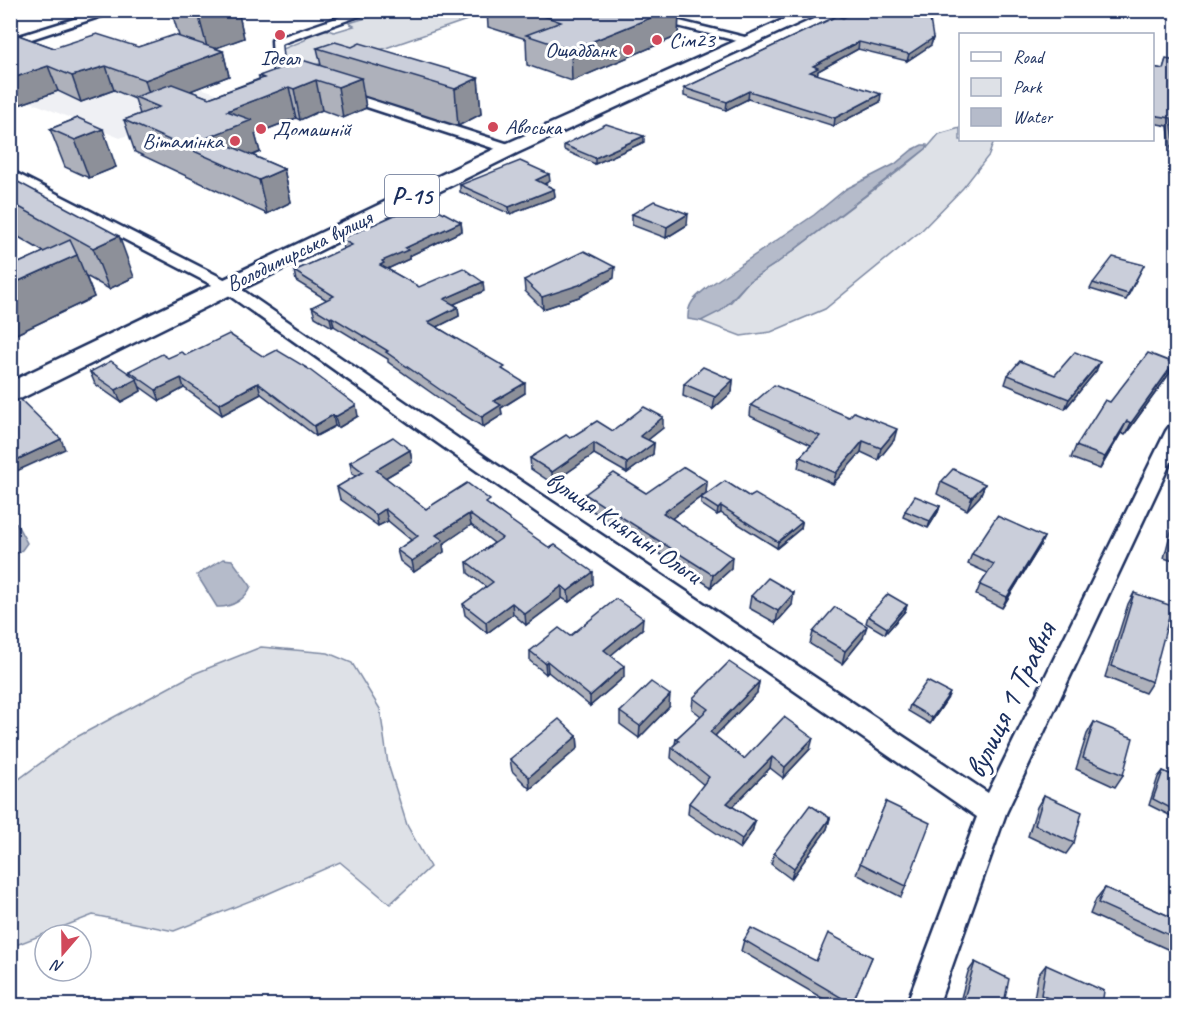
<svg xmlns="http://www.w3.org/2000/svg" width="1187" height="1016" font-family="Caveat,sans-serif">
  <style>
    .built { fill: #eff0f4 }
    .green { fill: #dee1e7; stroke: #7c88a2; stroke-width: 1.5 }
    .water { fill: #b5bbca; stroke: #77839f; stroke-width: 1.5 }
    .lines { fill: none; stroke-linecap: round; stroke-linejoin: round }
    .minor-casing { stroke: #1b2f5e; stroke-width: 5 }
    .primary-casing { stroke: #1b2f5e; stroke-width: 5 }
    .minor { fill: #fff; fill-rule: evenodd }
    .primary { fill: #fff; fill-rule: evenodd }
    .wall { fill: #aeb1bb; stroke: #1b2f5e; stroke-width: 1.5 }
    .shaded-wall { fill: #8d9099; stroke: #1b2f5e; stroke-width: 1.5 }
    .building { fill: #caceda; stroke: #1b2f5e; stroke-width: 1.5 }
    .poi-dot { fill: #d1495b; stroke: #fff; stroke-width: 2 }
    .labels { text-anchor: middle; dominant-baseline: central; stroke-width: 6; stroke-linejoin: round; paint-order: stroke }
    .far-poi-label { font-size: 22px; fill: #1b2f5e; stroke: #fff; text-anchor: start }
    .far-street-label { font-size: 22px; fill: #1b2f5e; stroke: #fff }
    .shield { fill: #fff; stroke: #5f6d8e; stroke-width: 1.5 }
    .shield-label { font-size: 24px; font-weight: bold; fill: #1b2f5e }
    .street-label { font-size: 26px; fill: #1b2f5e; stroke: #fff }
    .near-street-label { font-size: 32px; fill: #1b2f5e; stroke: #fff }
  </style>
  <rect width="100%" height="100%" fill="#fff"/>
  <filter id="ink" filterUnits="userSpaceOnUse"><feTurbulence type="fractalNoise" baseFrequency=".0167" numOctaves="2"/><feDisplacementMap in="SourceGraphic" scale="12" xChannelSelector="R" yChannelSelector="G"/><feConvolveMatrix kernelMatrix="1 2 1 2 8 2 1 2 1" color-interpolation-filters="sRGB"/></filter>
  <g filter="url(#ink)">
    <path class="built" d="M156,49L231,75L200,88L216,93L213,102L120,138L11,94L10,91Z"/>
    <g class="green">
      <path d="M389,11L490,12L380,50L326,63L283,69V49L305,40L307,36L324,29L334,32L354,26L349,23Z"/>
      <path d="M960,128V140H994L989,155L963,188L922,230L825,309L771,332L741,336L701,321L731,302L749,281L777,263L904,167L927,148L939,134Z"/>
      <path d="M261,647L328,653L352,663L380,709L388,764L407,825L430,867L390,904L340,862L265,895L174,931L93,915L11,947V785L73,739L196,673Z"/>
    </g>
    <g class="water">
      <path d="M922,145H927V148L777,263L749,281L721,311L701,321L688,319C687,302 697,296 709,286L814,215L846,189L895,164L912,150Z"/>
      <path d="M11,523H16L27,543L22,550L14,555L11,553Z"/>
      <path d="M223,559L232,560L251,586C246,599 231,608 217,607L197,575Z"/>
    </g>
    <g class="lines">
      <defs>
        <g id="minor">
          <path d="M103,10H120L10,46V39Z"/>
          <path d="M360,10H376L281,44L284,76L296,77L302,80L296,83L274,81L272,40Z"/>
          <path d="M614,10H634L753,39L754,41L749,44Z"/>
          <path d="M337,89L515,146L517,149L510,153L505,152L333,96V90Z"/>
          <path d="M10,170L232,283L491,461L988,793L1166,431L1169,427L1176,425V451L1006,813L938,1006H906L977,817L477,471L220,289L10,180Z"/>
        </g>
        <path id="primary" d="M805,10H827L517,153L20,399L10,402V382L503,145Z"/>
      </defs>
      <use href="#minor" class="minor-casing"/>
      <use href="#primary" class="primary-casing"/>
      <use href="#minor" class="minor"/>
      <use href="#primary" class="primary"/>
    </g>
    <g class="wall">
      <path d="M171,10H238L244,38L215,48L223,51L229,76L190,91L209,98L259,79V76L321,65L317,48L352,47L478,78L481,114L458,126L364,96L366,108L343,118L322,110L300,120L296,118L255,134L260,152L252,155L284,169L291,202L267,214L135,152L124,120L140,114L135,99L114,90L81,102L58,91L10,108V32L54,48L138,47L179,36Z"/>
      <path d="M487,10H679L678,36L572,81L527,65L526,39L488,27Z"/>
      <path d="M837,16L933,38L931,45L907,61L858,49L818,71L817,75L880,102L834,126L748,99L726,110L684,96V88Z"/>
      <path d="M1166,59L1174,113H1176V173H1174L1168,126L1152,123V67L1163,69Z"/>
      <path d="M78,118L116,167L89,178L65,167L50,129Z"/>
      <path d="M644,142L595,164L564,150V145Z"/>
      <path d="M550,181L544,184L554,189L555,197L510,214L460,192V185Z"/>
      <path d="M10,185L134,277L109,289L86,276L94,297L10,337V267L44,252L10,232Z"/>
      <path d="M632,214L687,225L666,238L632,225Z"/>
      <path d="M461,222L462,231L409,256V259L387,269L419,287L484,291L454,304L458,307L459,316L437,327L505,371L525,393L501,408L502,415L483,427L450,406L388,362V359L334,326L332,327L315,317L312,307L327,300L296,281L294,271L344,249H343L341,239Z"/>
      <path d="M1144,265L1126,300L1090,289L1093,283Z"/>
      <path d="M614,278L579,297L543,309L525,291L524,280Z"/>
      <path d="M1176,301V312L1173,311Z"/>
      <path d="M186,355L264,357L358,416L338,428L335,426L316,436L261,394L222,415L184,388L160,401L140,387L141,391L121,402L95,384L90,372L130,374L129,371L168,358Z"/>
      <path d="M1174,363L1169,374L1125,435L1121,433L1100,469L1071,458L1076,446L1110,402Z"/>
      <path d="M1096,371L1065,409L1005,384L1008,375H1055Z"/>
      <path d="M733,380L732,392L713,409L683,396L684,384Z"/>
      <path d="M751,405L894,440L878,460L861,452L833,484L798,468L800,457L811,445L750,416Z"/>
      <path d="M663,428L648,440L654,443L653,454L627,473L594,454L552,483L531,469L530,458L570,438L613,431Z"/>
      <path d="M410,450L412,462L385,478L426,509L491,506L593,584L569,602L562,598L526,625L513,614L487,633L465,615L463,604L486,587L468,573L467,562L494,543L471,525L443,544L444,552L414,572L400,561L397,550L411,540L388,521L378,526L340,499L337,487L356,476L352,474L350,462Z"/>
      <path d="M707,481L706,493L672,518L731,569L711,587L585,506V494L646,493Z"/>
      <path d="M941,482L985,484L980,496L967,510L937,494Z"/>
      <path d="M750,497L802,522L801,528L777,548L721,513L717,515L701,504V498Z"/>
      <path d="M940,506L938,512L928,528L903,517L905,511Z"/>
      <path d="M1176,519V562L1164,558L1172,527Z"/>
      <path d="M1044,537L1039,548L1002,608L976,595L980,585L988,573L968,564L972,554Z"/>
      <path d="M1134,593L1152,682L1145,693L1105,677L1128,604Z"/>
      <path d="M751,596L792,605L776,623L749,608Z"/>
      <path d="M907,605L905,611L885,634L866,623L868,616Z"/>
      <path d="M642,629L611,655L624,677L590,706L548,672L546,674L530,661V651L570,636Z"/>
      <path d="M813,632L863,638L842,664L810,644Z"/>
      <path d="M759,682L757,693L715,736L744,759L810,749L783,778L770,768L732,807L755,821L752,832L740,849L688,814L689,803L704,785L671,758L672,747L675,744L676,739L701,716L692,709L693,698Z"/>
      <path d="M947,699L930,724L908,711L910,705Z"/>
      <path d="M669,707L639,738L620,724V712Z"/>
      <path d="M1094,722L1123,775L1115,787L1076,769L1087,734Z"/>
      <path d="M577,736L578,748L530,789L512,771L510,759Z"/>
      <path d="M1163,771L1176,777V816L1175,818L1149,805L1158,777Z"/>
      <path d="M1044,795L1074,843L1066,854L1028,836L1037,807Z"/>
      <path d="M886,802L906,886L901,897L856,874Z"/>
      <path d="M830,818L827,829L791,879L771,864L774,853Z"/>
      <path d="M1105,888L1176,919V953L1090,914L1096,899Z"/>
      <path d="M744,940L816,961L872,957L851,1005H834L741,951Z"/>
      <path d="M975,962L1004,1003L1010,1005H959L968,972Z"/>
      <path d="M1046,965L1102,1005H1033L1038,975Z"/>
    </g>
    <g class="shaded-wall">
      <path d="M220,10H238L244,38L208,51L199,17Z"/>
      <path d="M670,10H679L678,36L572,81L571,50Z"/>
      <path d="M933,38L931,45L907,61L909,54Z"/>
      <path d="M859,42L858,49L818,71L817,76L810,72L813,66Z"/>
      <path d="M223,51L229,76L154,105L152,104L145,80Z"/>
      <path d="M48,66L58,91L10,108V79Z"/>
      <path d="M106,66L114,90L81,102L72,76Z"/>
      <path d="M361,78L366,108L343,118L338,87Z"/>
      <path d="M478,78L481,114L458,126L455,89Z"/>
      <path d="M316,80L322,110L300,120L294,89Z"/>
      <path d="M289,87L296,118L255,134L260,152L227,166L209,137L227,111Z"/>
      <path d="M749,91L748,99L726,110L727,102Z"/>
      <path d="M881,94L880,102L834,126L835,118Z"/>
      <path d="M103,129L116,167L89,178L75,140Z"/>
      <path d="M644,136V142L595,164V158Z"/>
      <path d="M284,169L291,202L267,214L259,180Z"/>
      <path d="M549,174L550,181L536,188V180Z"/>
      <path d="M554,189L555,197L510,214L509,207Z"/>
      <path d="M688,214L687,225L666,238L667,227Z"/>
      <path d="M461,222L462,231L409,256V259L385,270L380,265L382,261L405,248Z"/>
      <path d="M119,236L134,277L109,289L93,248Z"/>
      <path d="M77,255L94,297L10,337V285Z"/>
      <path d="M615,267L614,278L579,297L543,309L542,297Z"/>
      <path d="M483,282L484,291L445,308L444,299Z"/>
      <path d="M458,307L459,316L429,331L428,322Z"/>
      <path d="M332,317L334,326L332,327L330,318Z"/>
      <path d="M1100,362L1096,371L1065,409L1069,399Z"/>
      <path d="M1174,363L1169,374L1125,435L1131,423Z"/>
      <path d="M181,378L184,388L160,401L156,390Z"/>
      <path d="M137,379L141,391L121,402L116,390Z"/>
      <path d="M733,380L732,392L713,409L715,397Z"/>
      <path d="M258,383L261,394L222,415L219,404Z"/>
      <path d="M525,383V393L501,408L502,415L483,427L482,417L494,401Z"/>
      <path d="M356,405L358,416L338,428L335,417Z"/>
      <path d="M333,415L335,426L316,436L314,426Z"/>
      <path d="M663,417V428L640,446V436Z"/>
      <path d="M1127,421L1121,433L1100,469L1105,457Z"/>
      <path d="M897,429L894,440L878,460L881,448Z"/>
      <path d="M61,439L65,449L10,474V463Z"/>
      <path d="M863,441L861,452L833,484L836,473Z"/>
      <path d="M594,443V454L552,483V472Z"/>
      <path d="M654,443L653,454L627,473V463Z"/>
      <path d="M410,450L412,462L378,482L376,470Z"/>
      <path d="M707,481L706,493L663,525V513Z"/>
      <path d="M985,484L980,496L967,510L972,497Z"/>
      <path d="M721,506V513L717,515L718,509Z"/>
      <path d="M940,506L938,512L928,528L930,521Z"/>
      <path d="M385,509L388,521L378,526L376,515Z"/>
      <path d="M469,514L471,525L443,544L444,552L414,572L412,561L436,535Z"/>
      <path d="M802,522L801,528L777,548L778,542Z"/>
      <path d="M1044,537L1039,548L1002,608L1007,597Z"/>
      <path d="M732,557L731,569L711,587L713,575Z"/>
      <path d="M593,572V584L569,602L568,591Z"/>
      <path d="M562,586V598L526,625L525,614Z"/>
      <path d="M794,593L792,605L776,623L778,611Z"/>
      <path d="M512,603L513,614L487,633L486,622Z"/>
      <path d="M907,605L905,611L885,634L887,628Z"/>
      <path d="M643,618L642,629L604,661V650Z"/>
      <path d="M867,626L863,638L842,664L845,651Z"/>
      <path d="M547,661L548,672L546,674L545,663Z"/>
      <path d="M624,666V677L590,706V696Z"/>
      <path d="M759,682L757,693L708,743L710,732Z"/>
      <path d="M950,693L947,699L930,724L932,718Z"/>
      <path d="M670,695L669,707L639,738L640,726Z"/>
      <path d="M577,736L578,748L530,789L529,777Z"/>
      <path d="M813,738L810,749L783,778L785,767Z"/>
      <path d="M772,757L770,768L725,814L727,803Z"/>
      <path d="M830,818L827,829L791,879L794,868Z"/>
      <path d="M755,821L752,832L740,849L742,839Z"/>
    </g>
    <g class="building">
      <path d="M177,10H220L199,17Z"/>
      <path d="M526,10H670L571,50L526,35L561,22Z"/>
      <path d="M858,10H897L929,13L933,38L909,54L859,42L813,66L818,68L810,72L881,94L835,118L749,91L727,102L684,88L837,16L843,18Z"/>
      <path d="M10,32L54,48L97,34L138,47L174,35L223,51L145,80L106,66L72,76L48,66L10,79Z"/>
      <path d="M335,42L352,47L360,43L478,78L455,89L317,48Z"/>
      <path d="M1166,59L1176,61V100L1174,113H1176V157L1171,118L1152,115V67L1163,69Z"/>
      <path d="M302,60L361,78L338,87L316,80L294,89L289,87L227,111L252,120L209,137L284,169L259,180L124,120L159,107L135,97L172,84L209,98L264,78L259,76Z"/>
      <path d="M78,118L103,129L75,140L50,129Z"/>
      <path d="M606,124L644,136L595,158L564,145Z"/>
      <path d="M520,161L549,174L536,180L554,189L509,207L460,185Z"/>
      <path d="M18,182L119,236L93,248L10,202V185Z"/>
      <path d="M654,201L688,214L667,227L632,214Z"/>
      <path d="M424,202L461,222L405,248L408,250L382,261L384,263L380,265L419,287L463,268L483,282L444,299L458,307L428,322L505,367L502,369L525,383L494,401L501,405L482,417L449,396L386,352L388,351L332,317L330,318L312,307L334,296L294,271L352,245L341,239Z"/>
      <path d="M70,240L77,255L10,285V267Z"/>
      <path d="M584,251L615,267L579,285L542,297L524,280Z"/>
      <path d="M1113,257L1144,265L1128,294L1093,283Z"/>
      <path d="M229,334L264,357L277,350L307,368L356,405L335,417L333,415L314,426L258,383L219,404L181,378L156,390L129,371L162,354L168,358L181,352L186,355Z"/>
      <path d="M1075,352L1100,362L1069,399L1008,375L1020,361L1055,375Z"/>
      <path d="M1148,353L1174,363L1131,423L1127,421L1105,457L1076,446L1105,400L1110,402Z"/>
      <path d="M111,361L137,379L116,390L90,372Z"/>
      <path d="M703,367L733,380L715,397L684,384Z"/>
      <path d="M774,385L849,417L854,412L897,429L881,448L863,441L836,473L800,457L820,436L751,405Z"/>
      <path d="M20,399L61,439L10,463V404Z"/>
      <path d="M644,407L663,417L640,436L654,443L627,463L594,443L552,472L530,458L566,435L570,438L597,421L613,431Z"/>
      <path d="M393,437L410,450L376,470L426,509L467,483L490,500L486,503L550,548L555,545L593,572L568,591L562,586L525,614L512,603L486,622L463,604L493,582L467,562L502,538L469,514L436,535L443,540L412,561L397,550L418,536L385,509L376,515L337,487L363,472L350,462Z"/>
      <path d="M684,467L707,481L663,513L732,557L713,575L585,494L614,473L646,493Z"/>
      <path d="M953,469L985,484L972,497L941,482Z"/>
      <path d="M725,481L750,497L755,494L802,522L778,542L721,506L718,509L701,498Z"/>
      <path d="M915,496L940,506L930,521L905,511Z"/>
      <path d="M997,516L1044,537L1007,597L980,585L994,564L972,554Z"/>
      <path d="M1176,524V547L1171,546Z"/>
      <path d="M768,578L794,593L778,611L751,596Z"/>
      <path d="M1134,593L1172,606L1152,682L1112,666Z"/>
      <path d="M888,594L907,605L887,628L868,616Z"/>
      <path d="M616,599L643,618L604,650L624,666L590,696L547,661L545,663L530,651L559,628L570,636Z"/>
      <path d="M835,607L867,626L845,651L813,632Z"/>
      <path d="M729,662L759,682L710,732L744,759L784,717L813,738L785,767L772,757L727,803L755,821L742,839L689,803L709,777L672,747L679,741L676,739L708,709L693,698Z"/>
      <path d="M927,681L950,693L932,718L910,705Z"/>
      <path d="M651,682L670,695L640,726L620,712Z"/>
      <path d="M559,719L577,736L529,777L510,759Z"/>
      <path d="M1094,722L1133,738L1123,775L1083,758Z"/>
      <path d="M1163,771L1176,777V811L1153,799Z"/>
      <path d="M1044,795L1082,812L1074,843L1035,825Z"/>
      <path d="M886,802L930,823L906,886L860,863Z"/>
      <path d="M810,805L830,818L794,868L774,853Z"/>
      <path d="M1105,888L1176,919V938L1098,903Z"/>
      <path d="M751,928L816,961L828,933L872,957L852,1004L744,940Z"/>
      <path d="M975,962L1009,979L1004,1003L1010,1005H962Z"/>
      <path d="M1046,965L1104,991L1102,1005H1064L1041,995Z"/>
    </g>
  </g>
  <g class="poi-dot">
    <circle cx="280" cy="35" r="6"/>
    <circle cx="657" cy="40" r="6"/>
    <circle cx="628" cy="50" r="6"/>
    <circle cx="493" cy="127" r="6"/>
    <circle cx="261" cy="129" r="6"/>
    <circle cx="235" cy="141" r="6"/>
  </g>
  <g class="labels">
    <g class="far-poi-label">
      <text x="669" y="40">Сім23</text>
      <text x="616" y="50" text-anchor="end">Ощадбанк</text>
      <text x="280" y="58" text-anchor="middle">Ідеал</text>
      <text x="505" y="127">Авоська</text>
      <text x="273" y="129">Домашній</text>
      <text x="223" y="141" text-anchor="end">Вітамінка</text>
    </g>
    <g class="far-street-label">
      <text transform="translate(299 251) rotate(-26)">Володимирська вулиця</text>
    </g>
    <rect class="shield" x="385" y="175" width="54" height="42" rx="4.5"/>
    <g class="shield-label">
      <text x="412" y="196">Р-15</text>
    </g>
    <g class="street-label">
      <text transform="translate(624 527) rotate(34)">вулиця Княгині Ольги</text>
    </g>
    <g class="near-street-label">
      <text transform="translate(1010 700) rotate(-64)">вулиця 1 Травня</text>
    </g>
  </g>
  <rect width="1187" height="1016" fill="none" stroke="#fff" stroke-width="36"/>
  <rect x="18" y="18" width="1151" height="980" fill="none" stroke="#1b2f5e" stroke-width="2" filter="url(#ink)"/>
  <rect x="959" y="33" width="195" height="108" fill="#ffffff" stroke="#a4acbf" stroke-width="1.5"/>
  <rect x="971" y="52" width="30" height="9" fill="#ffffff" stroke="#a4acbf" stroke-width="1.5"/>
  <text x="1013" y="63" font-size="18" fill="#1b2f5e">Road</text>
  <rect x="971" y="78" width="30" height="18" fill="#dee1e7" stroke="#a4acbf" stroke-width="1.5"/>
  <text x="1013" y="93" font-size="18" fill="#1b2f5e">Park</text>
  <rect x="971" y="108" width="30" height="18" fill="#b5bbca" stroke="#a4acbf" stroke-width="1.5"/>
  <text x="1013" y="123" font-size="18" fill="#1b2f5e">Water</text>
  <g transform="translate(63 953) rotate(200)"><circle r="28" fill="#ffffff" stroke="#a4acbf" stroke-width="1.5"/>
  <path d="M0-4.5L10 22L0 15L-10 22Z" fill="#d1495b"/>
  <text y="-9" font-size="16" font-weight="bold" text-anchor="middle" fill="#1b2f5e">N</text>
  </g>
</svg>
